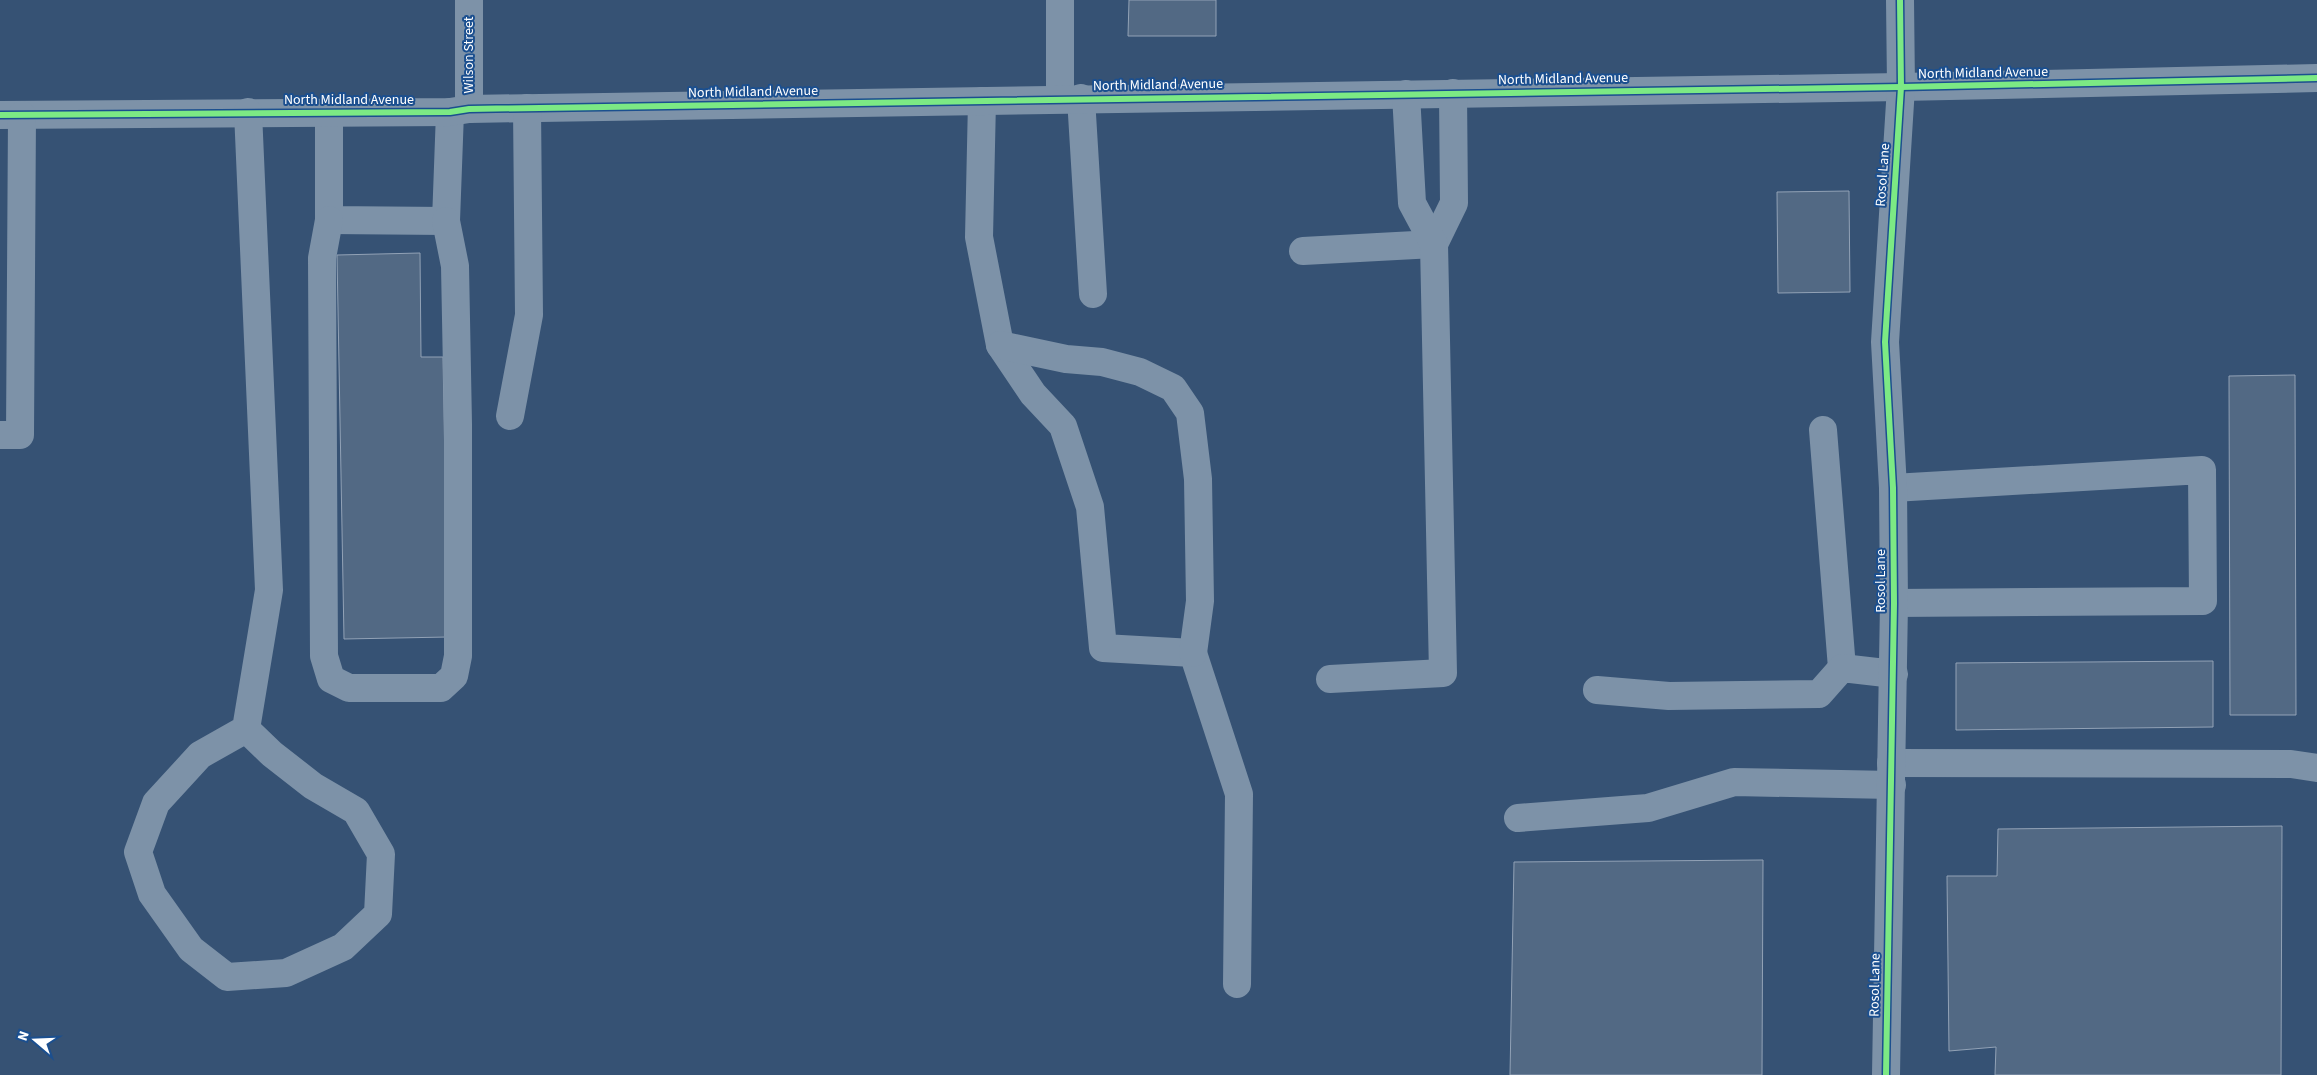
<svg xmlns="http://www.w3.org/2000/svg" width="2317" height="1075" font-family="'Source Sans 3',sans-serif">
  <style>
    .building { fill: #526984; stroke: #92a2b6 }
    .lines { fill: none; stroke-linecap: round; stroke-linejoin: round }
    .minor { stroke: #7d92a8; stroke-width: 28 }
    .cycleway-casing { stroke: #1b4f8f; stroke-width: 9 }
    .cycleway { stroke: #7ce984; stroke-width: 6 }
    .labels { text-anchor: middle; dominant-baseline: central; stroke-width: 4; stroke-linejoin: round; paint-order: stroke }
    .street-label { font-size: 14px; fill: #fff; stroke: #1b4f8f }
  </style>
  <rect width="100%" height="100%" fill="#365274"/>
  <g class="building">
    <path d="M1129,0H1216V36H1128Z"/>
    <path d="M1849,191L1850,292L1778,293L1777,192Z"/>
    <path d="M420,253L421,357H443L448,637L344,639L337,255Z"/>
    <path d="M2295,375L2296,715H2230L2229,376Z"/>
    <path d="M2213,661V727L1956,730V663Z"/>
    <path d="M2282,826L2281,1075H1995L1996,1047L1949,1051L1947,876H1997L1998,829Z"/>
    <path d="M1763,860L1762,1075H1510L1514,862Z"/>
  </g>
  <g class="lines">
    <g class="minor">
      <path d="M1060,0V99"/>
      <path d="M1081,98L1093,294"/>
      <path d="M982,101L979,237L1000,345L1033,394L1063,426L1090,507L1103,648L1193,653L1239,794L1237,984"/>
      <path d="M469,109V0"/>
      <path d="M329,112V220L446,221L450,112"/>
      <path d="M0,115L450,112L469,109L1901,87L2317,78"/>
      <path d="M329,220L322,258L324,656L331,679L349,688H441L454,676L458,656V424L455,266L446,221"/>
      <path d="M1434,244L1454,203L1453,93"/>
      <path d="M1303,251L1434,244"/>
      <path d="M1000,345L1066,359L1102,362L1140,372L1173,388L1190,413L1198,479L1200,601L1193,653"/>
      <path d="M510,416L529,315L527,108"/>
      <path d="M1823,430L1842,668"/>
      <path d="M0,435H20L22,115"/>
      <path d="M1893,488L2202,470L2203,601L1894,603"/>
      <path d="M1330,679L1443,673L1434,244L1412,203L1406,94"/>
      <path d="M1597,690L1669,696L1819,694L1842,668L1894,674"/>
      <path d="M246,729L272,754L313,786L356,811L381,854L378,914L343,947L286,973L227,977L191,949L152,894L138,852L156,803L200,755L246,729L269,590L248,112"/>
      <path d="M1891,763L2291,764L2317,768"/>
      <path d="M1518,818L1648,808L1734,782L1892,785"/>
      <path d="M1886,1075L1894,603L1893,488L1885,342L1901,87L1900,0"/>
    </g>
    <defs>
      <g id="cycleway">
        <path d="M0,115L450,112L469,109L1901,87L2317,78"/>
        <path d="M1886,1075L1894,603L1893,488L1885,342L1901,87L1900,0"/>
      </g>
    </defs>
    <use href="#cycleway" class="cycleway-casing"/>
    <use href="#cycleway" class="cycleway"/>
  </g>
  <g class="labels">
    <g class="street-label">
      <text transform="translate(469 55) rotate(-90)">Wilson Street</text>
      <text transform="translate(1983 73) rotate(-1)">North Midland Avenue</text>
      <text transform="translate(1563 79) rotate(-1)">North Midland Avenue</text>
      <text transform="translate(1158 85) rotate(-1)">North Midland Avenue</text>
      <text transform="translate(753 92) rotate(-1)">North Midland Avenue</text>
      <text x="349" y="100">North Midland Avenue</text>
      <text transform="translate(1883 175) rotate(-86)">Rosol Lane</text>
      <text transform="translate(1881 581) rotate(-90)">Rosol Lane</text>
      <text transform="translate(1875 985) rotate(-89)">Rosol Lane</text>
    </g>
  </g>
  <g transform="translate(35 1040) rotate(289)" stroke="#1b4f8f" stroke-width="4" paint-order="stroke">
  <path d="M0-4L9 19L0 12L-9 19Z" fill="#ffffff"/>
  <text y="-8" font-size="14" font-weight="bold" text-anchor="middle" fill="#ffffff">N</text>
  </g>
</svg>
